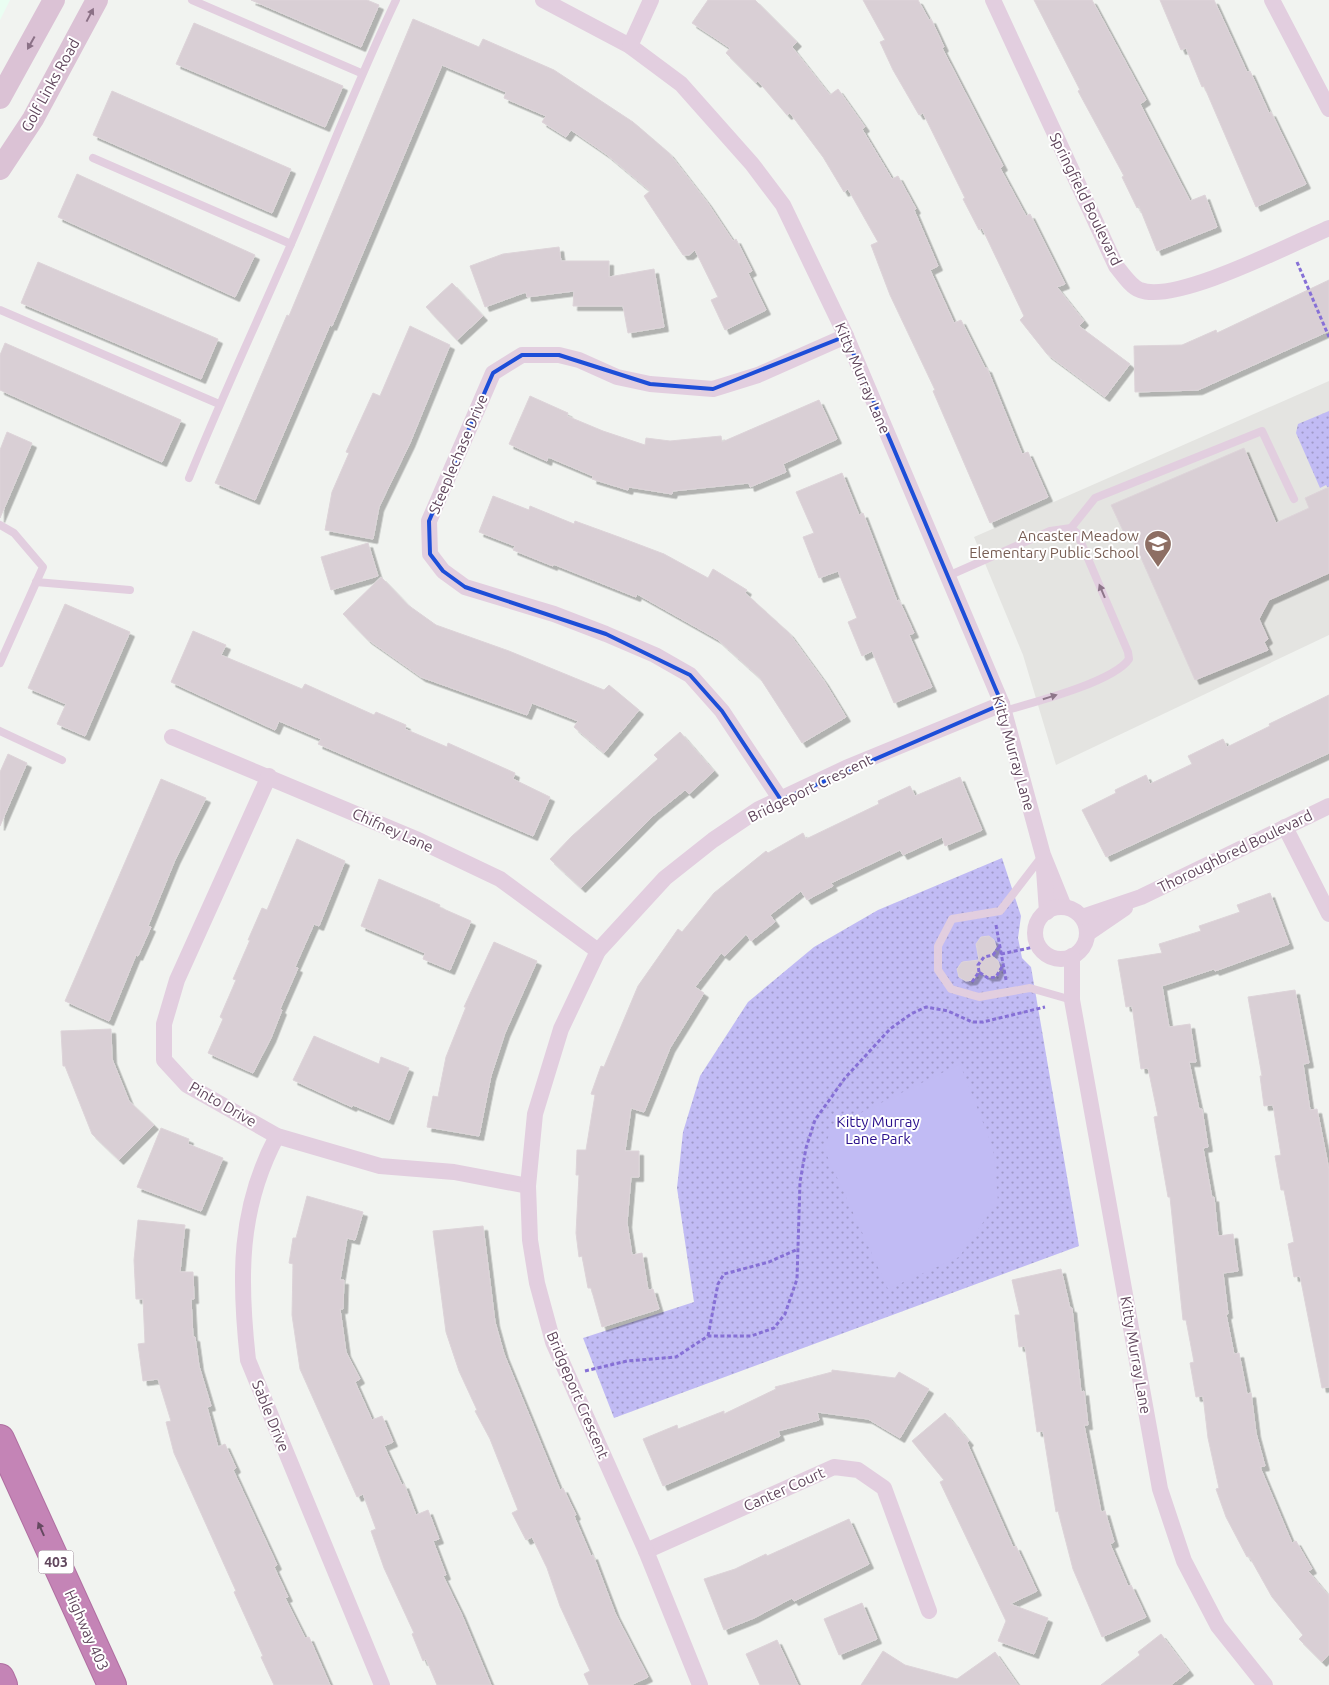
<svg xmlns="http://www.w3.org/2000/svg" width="1329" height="1685" font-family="Ubuntu,sans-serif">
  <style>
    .commercial { fill: #eafef2 }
    .education { fill: #e4e4e1 }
    .grass { fill: url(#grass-dots) }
    .garden { fill: #c1bbf4 }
    .building { fill: #d9cfd5; stroke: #ddd4d9; filter: url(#shadow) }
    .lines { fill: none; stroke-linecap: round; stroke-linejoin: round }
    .motorway-casing { stroke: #b06fa1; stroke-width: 30 }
    .path { stroke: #8670d6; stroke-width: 3; stroke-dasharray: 4 2.5; stroke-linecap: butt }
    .service { stroke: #e2cedf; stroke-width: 8 }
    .minor { stroke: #e2cedf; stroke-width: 16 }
    .secondary { stroke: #dbc2d5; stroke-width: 22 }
    .motorway { stroke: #c484b6; stroke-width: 28 }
    .oneway { fill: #8b7186 }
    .oneway2 { fill: #8e768a }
    .oneway3 { fill: #654960 }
    .marked { fill: none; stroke: #1d4ed8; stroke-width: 4; stroke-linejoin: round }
    .labels { text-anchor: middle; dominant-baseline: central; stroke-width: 4; stroke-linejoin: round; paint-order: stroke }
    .shield { fill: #fff; stroke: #907e8d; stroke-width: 1 }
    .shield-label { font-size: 14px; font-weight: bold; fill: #60465c }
    .street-label { font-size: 15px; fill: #60465c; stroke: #fff }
    .education-label { font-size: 15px; fill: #785e54; stroke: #fff; text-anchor: end }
    .park-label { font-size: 15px; fill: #280d8b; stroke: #fff }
  </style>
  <defs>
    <pattern id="grass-dots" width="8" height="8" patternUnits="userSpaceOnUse" patternTransform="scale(1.25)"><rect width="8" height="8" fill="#c1bbf4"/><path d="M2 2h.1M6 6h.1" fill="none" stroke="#a09ac9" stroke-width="1.8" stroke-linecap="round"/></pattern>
    <filter id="shadow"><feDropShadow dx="4.5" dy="4.5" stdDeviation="0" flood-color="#0004"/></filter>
  </defs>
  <rect width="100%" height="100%" fill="#f1f3f0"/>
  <path class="commercial" d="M0,0H10L0,20Z"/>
  <path class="education" d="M1329,381V635L1056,765L1023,655L974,537Z"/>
  <g class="grass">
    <path d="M1329,411V490L1326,485L1320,488L1296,433L1298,424Z"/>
    <path d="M1002,858L1021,916L1018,938L1022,958L1031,967L1079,1246L614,1418L583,1338L694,1302L677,1188L683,1132L700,1076L748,1002L814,947L878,910Z"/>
  </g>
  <path class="garden" d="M960,1064L993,1148L998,1201L959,1257L888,1289L824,1149L832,1127Z"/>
  <g class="building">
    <path d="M251,0H367L379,5L361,47Z"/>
    <path d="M708,0H755L797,42L792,47L830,95L838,89L865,127L862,129L892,179L898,176L916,209L914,210L938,266L930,270L954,323L961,320L985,368H987L1022,454L1028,452L1048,497L990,523L933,391L935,390L890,295L871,245L878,242L848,189L844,192L823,157L790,113L787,115L758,81L756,83L726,53L730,48L692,23Z"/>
    <path d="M863,0H918L929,20L931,19L944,47L942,48L1003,166L1000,168L1026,216L1030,214L1065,284L1057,287L1084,321L1079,326L1130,364L1105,397L1047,354L1020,320L1024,316L982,228L979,230L963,199L965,198L923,113L919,115L893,70L880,42L885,40Z"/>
    <path d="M1034,0H1092L1146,100L1140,104L1190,201L1205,195L1217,227L1157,251L1139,206L1137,208L1122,177L1124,176L1078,91L1080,90Z"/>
    <path d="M1160,0H1214L1247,72L1250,71L1269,113L1271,112L1306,184L1256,207L1204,86L1202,87L1186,48L1181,50Z"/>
    <path d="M413,19L479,47L483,39L554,70L633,122L669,153L707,202L733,241L736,239L752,271L748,273L766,310L725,330L711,300L718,297L695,250L689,255H683L644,196L650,191L606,154L571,130L566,137L542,122L546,116L504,98L506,92L442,65L332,326L330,325L255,500L215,483L287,315L289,316Z"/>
    <path d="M194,23L343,86L325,127L176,64Z"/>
    <path d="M112,91L291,169L272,213L93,135Z"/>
    <path d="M77,174L255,255L235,297L58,217Z"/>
    <path d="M559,247L561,261H609V277L654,269L664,327L628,333L623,306H573L574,291L527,297L526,292L485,307L470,266L503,254Z"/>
    <path d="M38,262L218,339L201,379L21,303Z"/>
    <path d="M1329,280V331L1198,390L1135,392L1134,346L1182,345L1216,330L1217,333Z"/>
    <path d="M452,283L483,316L457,340L426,307Z"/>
    <path d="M410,326L450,345L410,443L379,507L373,539L325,530L332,492L349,453L346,452L373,393L380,396Z"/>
    <path d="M5,343L181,420L162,462L0,390V355Z"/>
    <path d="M530,396L568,413L567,416L603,431L645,445L646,438L670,441L721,436L722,442L819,400L837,439L783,464L786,472L750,487L749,483L673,491L672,494L629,487L628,490L592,479L593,476L548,457L547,461L509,444Z"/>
    <path d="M7,432L32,443L0,518V450Z"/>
    <path d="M1244,448L1276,523L1309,508L1305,498L1329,487V573L1269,600L1259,619L1268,639L1264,642L1268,650L1195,680L1130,533L1125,535L1111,505Z"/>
    <path d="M842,473L859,515L863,513L897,601L899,600L914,633L909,635L932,687L894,703L872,651L862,656L848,622L857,618L838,571L819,578L803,537L814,533L796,492Z"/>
    <path d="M493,496L529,510L530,506L574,524L575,521L619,537L664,554L708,578L713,569L747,590L745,593L789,633L824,681L846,717L802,743L760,678L717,639L637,594L636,597L553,564V566L513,550L515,546L479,532Z"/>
    <path d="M368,543L378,576L331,590L321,557Z"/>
    <path d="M381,577L408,605L436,625L509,651L604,690L609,685L639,710L604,753L574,727L578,721L532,703L527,715L421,677L367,639L343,614Z"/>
    <path d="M65,604L130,632L85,736L57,724L66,704L28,688Z"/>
    <path d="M193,631L226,645L221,655L302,689L305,684L374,715L376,712L406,725L405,729L447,747L448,743L515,773L513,779L550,797L533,836L318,744L321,739L279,721L275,730L171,682Z"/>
    <path d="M1329,695V753L1106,857L1082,810L1116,793L1115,790L1146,775L1150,784L1192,764L1188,756L1223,739L1227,747L1270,726L1269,724Z"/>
    <path d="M680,732L714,771L689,794L685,790L654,815L581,888L550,859L572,836L658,759L654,755Z"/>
    <path d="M8,754L27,763L0,826V772Z"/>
    <path d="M960,777L982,830L945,846L942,837L903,855L900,850L831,883L833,886L807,900L801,891L770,915L775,922L751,941L746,934L725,956L721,953L695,987L704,993L670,1048L644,1112L631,1108L625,1151H639V1177H631L627,1223L632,1255L642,1253L648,1290L653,1289L659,1309L602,1327L591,1288H588L582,1256L579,1257L576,1233L579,1175H576L577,1150H586L595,1095L591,1094L601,1066L604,1067L638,986L678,929L682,932L714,893L766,851L768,853L803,833L806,839L879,804L878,801L910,786L915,796Z"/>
    <path d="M161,779L206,798L175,860L148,926L151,927L138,956L136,955L109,1021L65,1001Z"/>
    <path d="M297,839L345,861L319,926L314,924L295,967L298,968L280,1009L282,1010L271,1038L253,1073L208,1053L223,1019L220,1017L236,980L233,979L250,940H248L262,908L267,910Z"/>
    <path d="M379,879L440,905L439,907L471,921L450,970L423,959L425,953L361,926Z"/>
    <path d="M1270,893L1289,944L1215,971L1214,969L1162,986L1169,1027L1190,1024L1196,1062H1189L1199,1109H1202L1208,1147L1203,1148L1212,1198L1214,1197L1218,1236L1233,1234L1238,1271L1223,1273L1228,1314H1226L1234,1354L1239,1353L1247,1394L1251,1393L1256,1433L1265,1466L1260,1467L1292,1543L1296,1541L1312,1569L1308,1571L1329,1596V1654L1322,1662L1299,1639L1303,1635L1272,1597L1249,1556L1247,1557L1226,1517L1216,1489L1219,1488L1208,1438L1203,1396L1196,1397L1190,1363L1194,1362L1186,1320H1183L1170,1197H1168L1154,1117L1158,1116L1148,1068L1141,1069L1132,1006L1126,1007L1118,960L1162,953L1159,944L1201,931L1199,926L1240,912L1237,905Z"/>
    <path d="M989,936L994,940L996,947L991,955L998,961L1000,968L996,976L988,977L979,971L973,980L966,981L959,977L957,969L962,962L979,960L976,944L981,937Z"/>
    <path d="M494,942L537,961L505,1033L491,1076L479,1136L427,1127L433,1096L438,1097L446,1057L466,1007H464Z"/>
    <path d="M1295,990L1309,1063L1303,1064L1310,1110L1317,1109L1329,1170V1387L1322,1388L1300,1276L1294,1277L1288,1244L1294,1242L1284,1190H1281L1275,1156L1281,1155L1273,1105L1264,1106L1260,1076H1262L1248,997Z"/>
    <path d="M111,1029L112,1059L129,1101L154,1125L119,1160L92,1134L65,1066H63L61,1031Z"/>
    <path d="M314,1036L379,1064L381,1057L409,1068L389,1120L353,1105L352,1107L293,1080Z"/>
    <path d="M161,1128L189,1139L188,1144L223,1158L201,1211L137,1187Z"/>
    <path d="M307,1196L363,1212L355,1240L347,1238L340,1280H344L343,1309H340L346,1352L360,1379L355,1382L372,1420L382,1416L393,1442L384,1446L402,1485L404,1484L416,1515L428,1510L439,1539L433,1541L446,1575L443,1576L461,1613L491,1685H437L426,1659L423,1661L412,1634L414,1633L384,1568L371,1531L376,1529L363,1494L357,1497L300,1369L292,1315L293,1264L289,1263L293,1238H296Z"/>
    <path d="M138,1220L185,1225L180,1272H193L194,1299H191L193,1337H195L199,1366L211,1406L207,1407L218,1447L225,1444L236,1468L233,1470L277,1565L274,1567L288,1597L285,1598L305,1638L309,1637L330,1685H274L261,1657L263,1656L234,1592L236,1591L174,1453L166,1422L171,1421L158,1379L143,1381L138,1344L145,1343L143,1299H136L134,1260Z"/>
    <path d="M483,1226L495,1322L504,1354L560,1490L563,1488L576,1515L574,1516L591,1556L593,1555L615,1613L648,1677L631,1685H589L584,1674L590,1671L560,1606L547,1568L532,1537L526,1540L512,1513L518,1510L490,1439L475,1411L477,1410L459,1371L446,1332L433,1231Z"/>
    <path d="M1061,1269L1070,1308H1072L1081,1392L1084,1391L1088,1425H1084L1101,1512L1105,1511L1114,1542L1110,1544L1128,1586L1131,1585L1146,1617L1102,1637L1073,1569L1058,1511L1056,1512L1043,1431L1037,1432L1025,1346L1019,1347L1015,1315H1020L1012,1280Z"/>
    <path d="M832,1370L895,1378L899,1372L929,1389L900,1438L868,1419L817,1412L819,1420L778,1431L780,1436L663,1486L643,1439L677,1425L678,1429L724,1411V1414L776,1389L775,1387L832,1372Z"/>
    <path d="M945,1413L969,1441L967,1443L1013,1547L1016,1546L1037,1591L1010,1604L1048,1618L1034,1654L998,1641L1006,1621L940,1482L944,1480L912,1441Z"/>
    <path d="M849,1519L869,1564L794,1601L792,1598L754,1618L724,1630L704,1579L735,1569L766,1554L767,1556Z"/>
    <path d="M862,1603L877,1639L839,1655L824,1619Z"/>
    <path d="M1161,1634L1189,1671L1171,1685H1101L1140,1655L1138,1652Z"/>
    <path d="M777,1640L798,1685H760L746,1654Z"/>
    <path d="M883,1651L905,1665L957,1679L995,1652L1018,1685H861Z"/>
  </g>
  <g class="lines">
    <defs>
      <g id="motorway">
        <path d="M0,1439L112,1685"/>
        <path d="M0,1678L3,1685"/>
      </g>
    </defs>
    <use href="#motorway" class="motorway-casing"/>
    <g class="path">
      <path d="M1297,262L1329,337"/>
      <path d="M996,925L1006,980"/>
      <path d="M1001,954L1039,946"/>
      <path d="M979,972L978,965L984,957L993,955L1000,946"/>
      <path d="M972,982L979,972L988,978L996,977L1003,965"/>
      <path d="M708,1336L718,1284L724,1274L769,1262L798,1249"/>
      <path d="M585,1371L627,1361L676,1357L708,1336H751L774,1328L785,1314L797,1279L800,1182L806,1148L815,1120L845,1078L890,1029L911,1014L926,1007L948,1011L972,1022H983L1045,1007"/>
    </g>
    <g class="service">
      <path d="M192,0L361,73"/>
      <path d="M93,158L291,244"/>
      <path d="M0,310L219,404"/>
      <path d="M189,478C221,399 257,322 291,244C326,163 358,80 396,0"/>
      <path d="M0,525L14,533L43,567L0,663"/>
      <path d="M1071,528L1095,498L1262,431L1294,499"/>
      <path d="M948,576L1050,531L1071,528L1077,533L1128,652L1129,659C1114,682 1032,703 1004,711"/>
      <path d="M36,582L130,590"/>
      <path d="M0,731L62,760"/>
      <path d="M1043,855L1000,911L952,919L938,946V970L951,989L979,997L1030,988L1072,1000"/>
    </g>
    <g class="minor">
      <path d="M543,0L630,46L681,84L752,164L783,205L846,336L1002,704L1043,855L1064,907"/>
      <path d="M993,0L1116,266C1122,273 1131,287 1140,290C1176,304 1291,244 1329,228"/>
      <path d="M1272,0L1329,109"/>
      <path d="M630,46L651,0"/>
      <path d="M172,737L418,840L500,879L598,951"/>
      <path d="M269,776L177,980L164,1024V1060L187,1085L277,1136L380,1166L454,1172L528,1186"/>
      <path d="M781,800L722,711L690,675L655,655L606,634L554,614L465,587L443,571L430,554L429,521L493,373L522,355H559L579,360L617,377L650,384L713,389L758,375L846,336"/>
      <path d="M1285,827L1329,914"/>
      <path d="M1044,870L1047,912"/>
      <circle cx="1061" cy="933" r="26"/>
      <path d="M1082,917L1141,897L1329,806"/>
      <path d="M1087,934L1125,908"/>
      <path d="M1072,956V1000L1160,1489L1184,1561L1218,1626L1265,1685"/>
      <path d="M277,1136C238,1209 239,1279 248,1360L382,1685"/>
      <path d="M646,1551L834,1467L858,1470L884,1488L929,1611"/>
      <path d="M700,1685L646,1551L553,1342L537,1283L530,1240L528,1186L535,1114L561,1029L598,951L665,878L713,840L759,809L846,768L1002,704"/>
    </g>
    <g class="secondary">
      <path d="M0,98L54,0"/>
      <path d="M0,169L33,119L97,0"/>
    </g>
    <use href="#motorway" class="motorway"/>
  </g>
  <defs><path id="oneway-solid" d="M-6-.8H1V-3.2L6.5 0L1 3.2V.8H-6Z" transform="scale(1.25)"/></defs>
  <g class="oneway">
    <use href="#oneway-solid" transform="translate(90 15) rotate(-62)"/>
    <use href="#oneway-solid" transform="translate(31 43) rotate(119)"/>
  </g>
  <g class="oneway2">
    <use href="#oneway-solid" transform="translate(1102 591) rotate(-113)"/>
    <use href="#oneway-solid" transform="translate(1050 697) rotate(-17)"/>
  </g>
  <use class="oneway3" href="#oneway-solid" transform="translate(41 1529) rotate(-114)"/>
  <path class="marked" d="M846,336L1002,704L781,800L722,711L690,675L606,634L465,587L443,571L430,554L429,521L493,373L522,355H559L650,384L713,389Z"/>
  <defs>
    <symbol id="school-pin" viewBox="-11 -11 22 30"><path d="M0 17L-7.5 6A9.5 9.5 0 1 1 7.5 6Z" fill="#8d6e63" stroke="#fff"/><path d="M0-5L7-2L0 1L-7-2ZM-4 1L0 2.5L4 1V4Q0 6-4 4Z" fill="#fff"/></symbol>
  </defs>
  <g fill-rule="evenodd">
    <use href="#school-pin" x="1142" y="528" width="32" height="43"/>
  </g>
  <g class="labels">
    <rect class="shield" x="38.5" y="1550.5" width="35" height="23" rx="4"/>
    <g class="shield-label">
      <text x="56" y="1562">403</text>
    </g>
    <g class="street-label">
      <text transform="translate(50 85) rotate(-61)">Golf Links Road</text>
      <text transform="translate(1086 199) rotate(64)">Springfield Boulevard</text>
      <text transform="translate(863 378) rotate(67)">Kitty Murray Lane</text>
      <text transform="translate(458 454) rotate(-67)">Steeplechase Drive</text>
      <text transform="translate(1014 753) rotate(74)">Kitty Murray Lane</text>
      <text transform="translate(810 788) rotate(-26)">Bridgeport Crescent</text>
      <text transform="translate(393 830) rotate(24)">Chifney Lane</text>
      <text transform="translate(1235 851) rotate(-26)">Thoroughbred Boulevard</text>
      <text transform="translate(223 1104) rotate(30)">Pinto Drive</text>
      <text transform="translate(1136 1355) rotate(80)">Kitty Murray Lane</text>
      <text transform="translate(578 1395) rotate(67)">Bridgeport Crescent</text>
      <text transform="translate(271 1416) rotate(68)">Sable Drive</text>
      <text transform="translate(784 1489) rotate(-24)">Canter Court</text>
      <text transform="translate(87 1630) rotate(66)">Highway 403</text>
    </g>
    <g class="education-label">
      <text x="1139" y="535">Ancaster Meadow<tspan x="1139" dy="17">Elementary Public School</tspan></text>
    </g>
    <g class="park-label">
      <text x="878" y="1121">Kitty Murray<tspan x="878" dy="17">Lane Park</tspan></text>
    </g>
  </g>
</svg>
